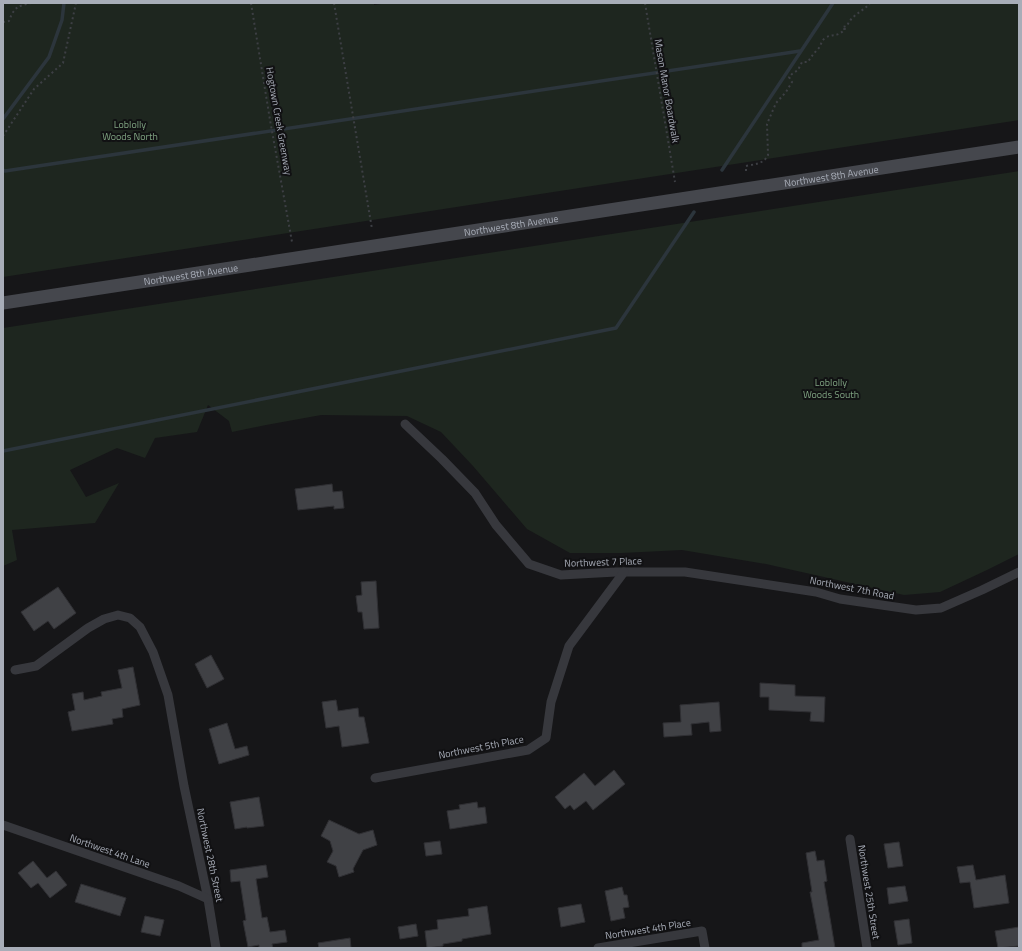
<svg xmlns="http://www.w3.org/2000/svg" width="1022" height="951" font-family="'Titillium Web',sans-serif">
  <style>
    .green { fill: #1e261f }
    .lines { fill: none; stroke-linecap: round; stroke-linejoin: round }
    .stream { stroke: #2c353c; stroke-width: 3.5 }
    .building { fill: #404145; stroke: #303034 }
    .path { stroke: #3d3f44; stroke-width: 2; stroke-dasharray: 2 3; stroke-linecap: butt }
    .street { stroke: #37383d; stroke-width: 9 }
    .secondary { stroke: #45474d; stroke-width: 13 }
    .labels { text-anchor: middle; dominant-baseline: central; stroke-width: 4; stroke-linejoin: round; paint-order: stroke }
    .street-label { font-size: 10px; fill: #a8adb8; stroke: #111113 }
    .park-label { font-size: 10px; fill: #7fa381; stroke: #111113 }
  </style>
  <rect width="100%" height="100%" fill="#161618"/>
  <g class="green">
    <path d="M3,3H374V5L387,3H1019V120L3,277Z"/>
    <path d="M1019,171V554L987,570L940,592L904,595L766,564L682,550L622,553H570L527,529L473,466L441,432L407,416L321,415L266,425L232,432L229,421L208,405L197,432L155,438L145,458L117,448L70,470L86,497L119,483L95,523L12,530L17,560L3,566V328Z"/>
  </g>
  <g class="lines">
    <g class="stream">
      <path d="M3,119L49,57L62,20L64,3"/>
      <path d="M3,170L5,171L800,51"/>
      <path d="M722,170L833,3"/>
      <path d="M3,451L616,328L694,212"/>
    </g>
  </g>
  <g class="building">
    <path d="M332,484L333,492L342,491L344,508L334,509V506L298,510L295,489Z"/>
    <path d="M376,581L379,628L364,629L362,612H358L356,596L362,595L361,582Z"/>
    <path d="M58,587L76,613L54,629L48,621L34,631L21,612Z"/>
    <path d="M211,655L224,679L207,688L195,664Z"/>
    <path d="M133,667L140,705L122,709L123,717L112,719L113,724L72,731L68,712L75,710L72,694L83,692L84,700L102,696L101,692L122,688L118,670Z"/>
    <path d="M760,683L795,685V696L825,697L824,722L810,721L811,712L769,710V697H760Z"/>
    <path d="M336,700L338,711L358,708L359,717H364L369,743L342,747L339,726L326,728L322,702Z"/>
    <path d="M719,702L721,731L710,732L709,722L691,724L692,735L664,737L663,723L681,722L680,705Z"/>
    <path d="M227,723L235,749L247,746L249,755L219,764L209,729Z"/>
    <path d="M614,770L625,784L593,810L586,801L574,810L570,805L565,809L555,797L584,773L595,786Z"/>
    <path d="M259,797L264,826L247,828V827L235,829L230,802Z"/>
    <path d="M477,802L478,808L485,807L487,823L450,829L447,811L460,809L459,805Z"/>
    <path d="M329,820L359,834L373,830L377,845L363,850L353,869L354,872L339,877L336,866L327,862L333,851L330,841L321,836Z"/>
    <path d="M440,841L442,854L426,856L424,843Z"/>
    <path d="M899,842L903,866L888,868L884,844Z"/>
    <path d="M815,851L817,861L824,860L827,881L824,882L835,948H802V943L819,940L810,892H812L806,853Z"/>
    <path d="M33,861L47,878L56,871L67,885L50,898L38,883L31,888L18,873Z"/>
    <path d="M266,865L268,877L256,879L262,918L267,917L270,932L285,930L287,942L272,944L273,948H259V945L248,947L243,921L246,920L240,881L231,882L230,870Z"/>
    <path d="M973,865L976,880L1005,875L1009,903L974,908L970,882L960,883L957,867Z"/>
    <path d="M81,884L126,898L120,916L75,902Z"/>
    <path d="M905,886L908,901L889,904L887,888Z"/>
    <path d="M622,887L624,895H627L629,907L623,908L625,918L611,921L605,891Z"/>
    <path d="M581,904L585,922L561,927L558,908Z"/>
    <path d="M487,906L491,934L462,939V941L443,944V946L427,948L425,931L438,929L437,920L469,916L468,909Z"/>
    <path d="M145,916L164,920L160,936L141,932Z"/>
    <path d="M909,919L912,943L898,945L894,921Z"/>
    <path d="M416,924L418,936L400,939L398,927Z"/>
    <path d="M1019,927V946L998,948L995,931Z"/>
    <path d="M350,938L351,948H319L318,943Z"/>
  </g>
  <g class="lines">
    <g class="path">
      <path d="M251,3L270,120L292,242"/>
      <path d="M334,3L372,229"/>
      <path d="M645,3L675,182"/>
      <path d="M3,22L9,21C14,7 18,6 31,3"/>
      <path d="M3,136L34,89L63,63L76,3"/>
      <path d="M746,171V166C755,164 764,164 768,155L767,124L776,103L786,92L792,82L789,77L792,74L798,70L802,62H808C811,57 814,53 818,49C821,46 821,41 825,38C833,33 837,38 845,29H843V27L847,26C852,14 863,12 870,3"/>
    </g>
    <g class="street">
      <path d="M405,424L442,459L475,493L496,525L529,564L561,575L616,572H685L816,592L840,599L916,610L941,608L982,590L1019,572"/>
      <path d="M15,670L36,666L88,628L104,619L118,615L130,618L140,627L153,652L168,695L184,786L208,899L216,948"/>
      <path d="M375,778L528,750L546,738L551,702L569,646L624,572"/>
      <path d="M3,825L179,886L208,899"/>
      <path d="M850,839L867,948"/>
      <path d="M598,948L702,931L705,948"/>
    </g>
    <path class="secondary" id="s1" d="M3,303L1019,147"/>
  </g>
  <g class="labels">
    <g class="street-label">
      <text transform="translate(667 91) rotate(80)">Mason Manor Boardwalk</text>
      <text transform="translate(279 121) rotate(80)">Hogtown Creek Greenway</text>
      <text stroke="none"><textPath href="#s1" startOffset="838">Northwest 8th Avenue</textPath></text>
      <text stroke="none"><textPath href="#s1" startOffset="514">Northwest 8th Avenue</textPath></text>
      <text stroke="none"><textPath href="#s1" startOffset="190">Northwest 8th Avenue</textPath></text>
      <text transform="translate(603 562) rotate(-2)">Northwest 7 Place</text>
      <text transform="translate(852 588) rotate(11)">Northwest 7th Road</text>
      <text transform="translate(481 747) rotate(-11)">Northwest 5th Place</text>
      <text transform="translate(110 851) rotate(19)">Northwest 4th Lane</text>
      <text transform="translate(210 855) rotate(78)">Northwest 28th Street</text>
      <text transform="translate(869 892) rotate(81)">Northwest 25th Street</text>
      <text transform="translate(648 929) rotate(-9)">Northwest 4th Place</text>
    </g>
    <g class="park-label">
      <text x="130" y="124">Loblolly<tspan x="130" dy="12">Woods North</tspan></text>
      <text x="831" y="382">Loblolly<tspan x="831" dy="12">Woods South</tspan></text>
    </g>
  </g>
  <rect width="1022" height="951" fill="none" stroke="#a8adb8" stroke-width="8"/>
</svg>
